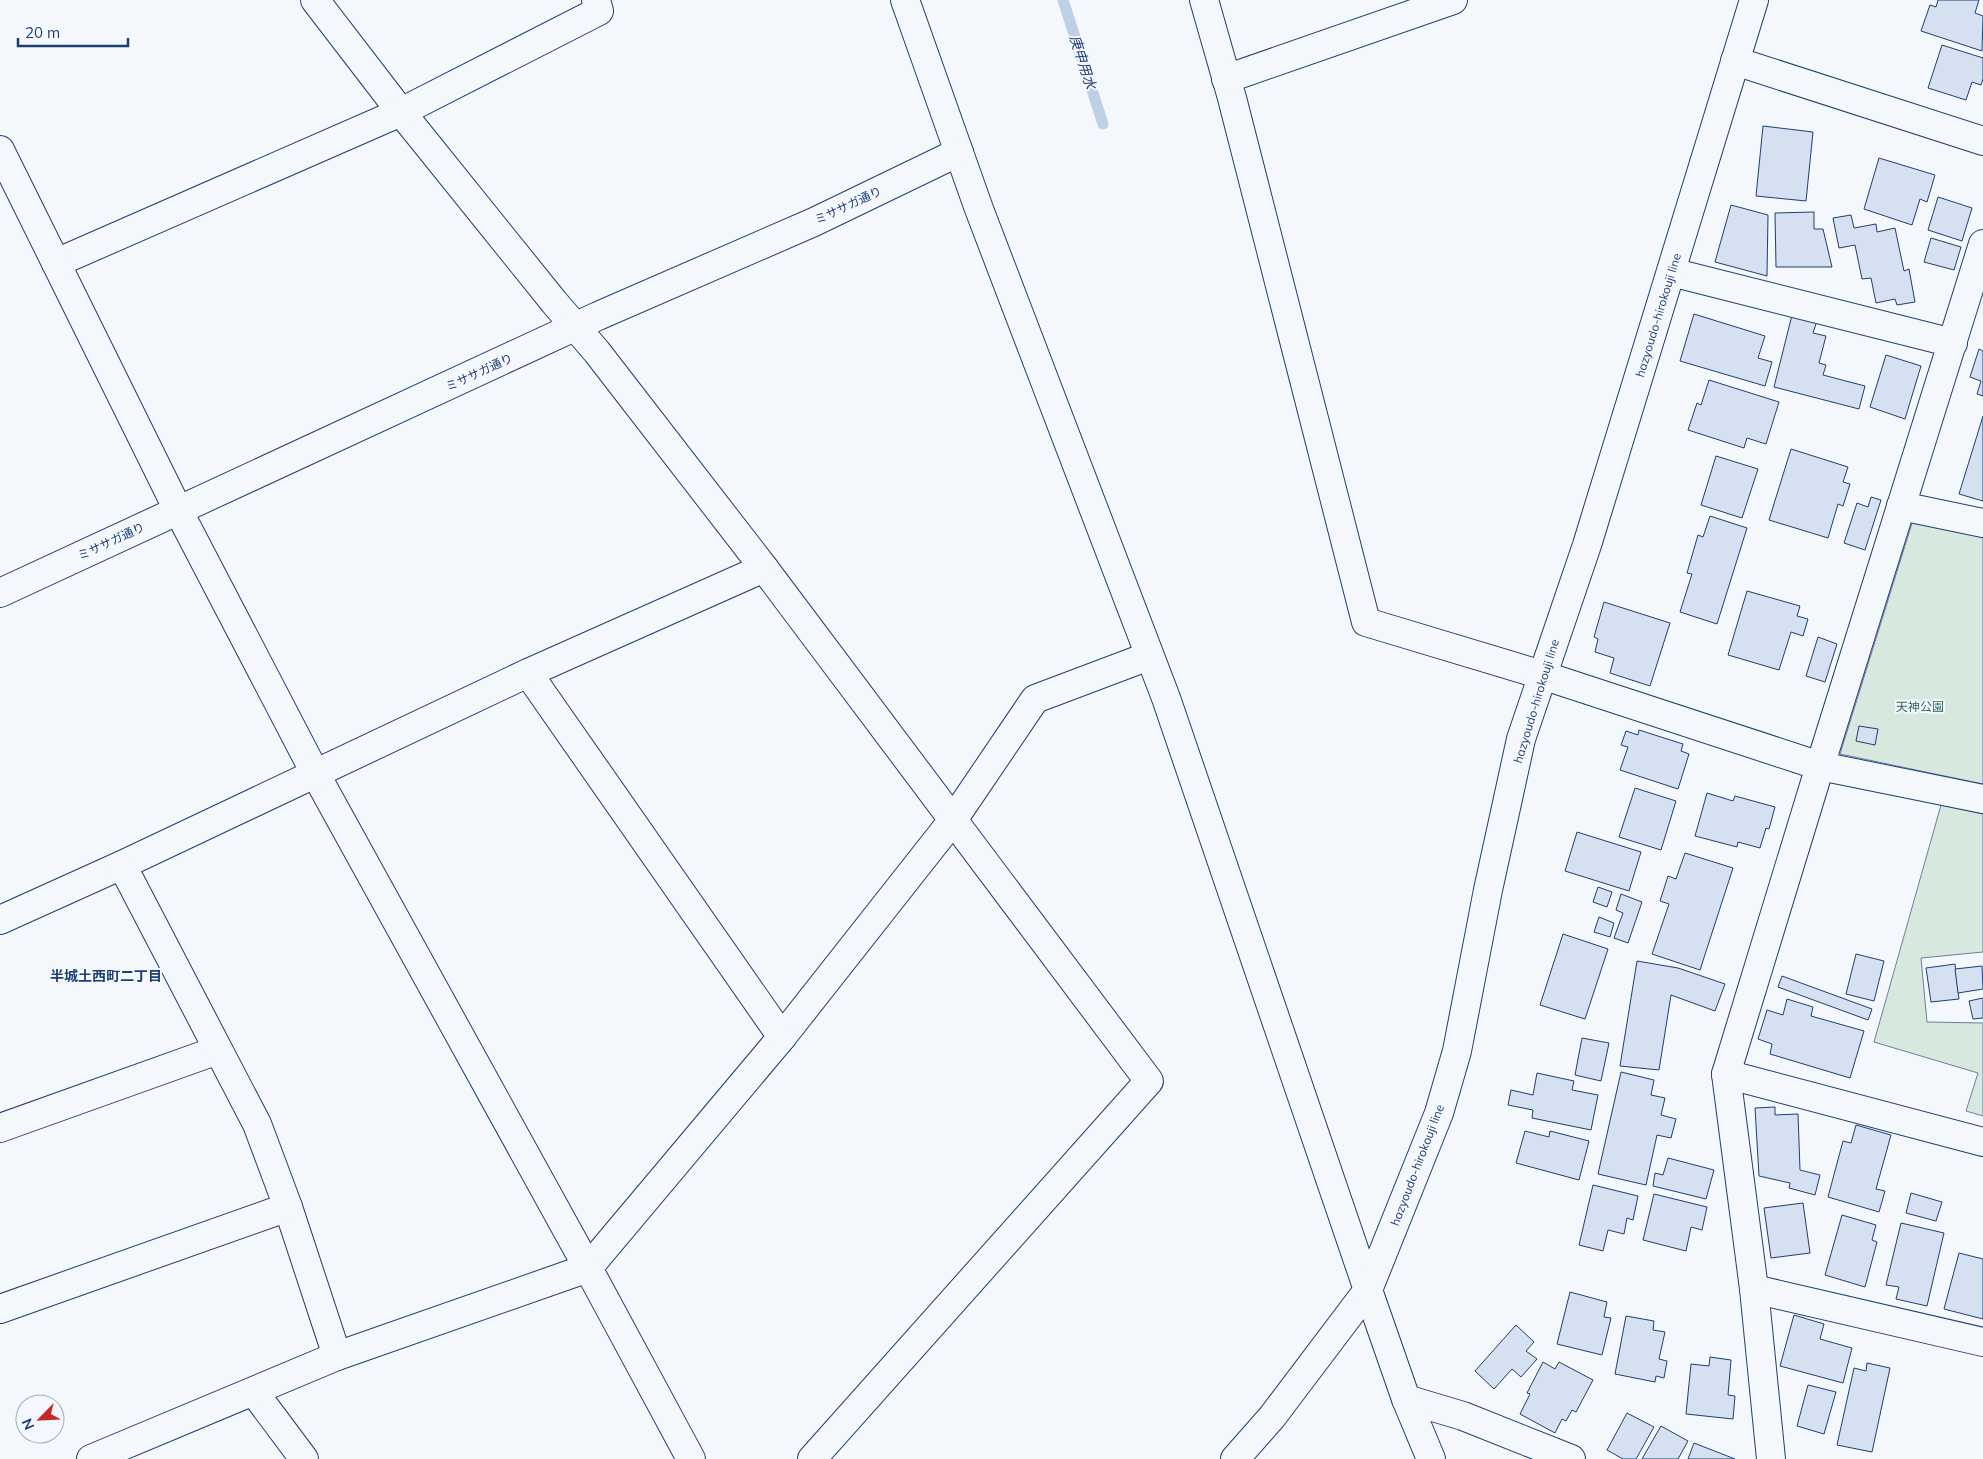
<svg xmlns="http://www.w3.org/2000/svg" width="1983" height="1459" font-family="Mulish,'Noto Sans JP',sans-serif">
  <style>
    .green { fill: #d7e8df; stroke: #687fa3 }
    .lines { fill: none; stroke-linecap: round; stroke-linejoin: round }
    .stream { stroke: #bed0e5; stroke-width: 11 }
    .building { fill: #d5e0f0; stroke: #1d3f73 }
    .street-casing { stroke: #1d3f73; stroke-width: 30 }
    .secondary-casing { stroke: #1d3f73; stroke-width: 30 }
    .street { stroke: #f4f7fb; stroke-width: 28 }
    .secondary { stroke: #f4f7fb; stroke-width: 28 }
    .labels { text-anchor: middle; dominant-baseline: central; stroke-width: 4; stroke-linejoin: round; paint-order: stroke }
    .street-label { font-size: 12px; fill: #1d3f73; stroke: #f4f7fb }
    .park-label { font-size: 12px; fill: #2c6c60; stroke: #f4f7fb }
    .water-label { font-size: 14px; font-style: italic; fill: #1d3f73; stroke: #f4f7fb }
    .neighbourhood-label { font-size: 14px; font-weight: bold; fill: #1d3f73; stroke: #f4f7fb }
  </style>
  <rect width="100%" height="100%" fill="#f4f7fb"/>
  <g class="green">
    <path d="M1913,520L1983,536V784L1840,754Z"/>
    <path d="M1941,805L1983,814V952L1921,958L1927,1022L1983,1023V1116L1966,1111L1978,1073L1874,1042Z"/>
  </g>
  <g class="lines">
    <path class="stream" d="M1063,0L1103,124"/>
  </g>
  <g class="building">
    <path d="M1938,0H1979L1975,13L1983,16L1982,51L1921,31L1930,5L1936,7Z"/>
    <path d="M1942,45L1983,58V79L1981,85L1972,82L1966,100L1928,88Z"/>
    <path d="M1763,126L1813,132L1806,201L1756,196Z"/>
    <path d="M1879,158L1935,175L1927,202L1920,199L1912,225L1864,209Z"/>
    <path d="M1938,197L1972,208L1962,241L1928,230Z"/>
    <path d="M1731,205L1768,215L1767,276L1715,262Z"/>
    <path d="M1814,212V229H1823L1832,267H1776L1775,213Z"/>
    <path d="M1851,215L1854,228L1876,224L1877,232L1895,228L1904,271L1909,269L1915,302L1897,305L1895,299L1876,303L1871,278L1862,279L1855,245L1839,248L1833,218Z"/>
    <path d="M1931,238L1961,247L1954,270L1924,262Z"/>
    <path d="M1694,314L1765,336L1758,358L1772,362L1765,386L1680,361Z"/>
    <path d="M1792,315L1817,321L1813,333L1826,336L1819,363L1826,365L1823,375L1865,386L1859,409L1774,387Z"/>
    <path d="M1979,349L1983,351V396L1977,394L1981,381L1970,377Z"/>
    <path d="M1886,355L1921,366L1905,419L1870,407Z"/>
    <path d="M1709,380L1779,402L1766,444L1747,438L1744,448L1688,430L1697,403L1701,405Z"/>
    <path d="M1983,416V501L1959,494Z"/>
    <path d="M1791,449L1848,467L1843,482L1850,484L1843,506L1838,504L1828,538L1769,520Z"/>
    <path d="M1716,456L1758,469L1742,518L1701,505Z"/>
    <path d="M1871,497L1881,500L1865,550L1844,543L1857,503L1868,507Z"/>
    <path d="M1710,516L1747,528L1717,624L1680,612L1692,574L1687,573L1698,535L1703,537Z"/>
    <path d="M1747,591L1800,606L1797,616L1808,619L1803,636L1791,632L1779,670L1728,655Z"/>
    <path d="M1604,602L1670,623L1650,686L1610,673L1614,658L1595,652L1598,639L1594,637Z"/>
    <path d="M1818,637L1837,644L1825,682L1806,676Z"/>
    <path d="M1859,726L1878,729L1875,745L1856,741Z"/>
    <path d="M1639,730L1683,744L1681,751L1689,754L1678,789L1620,770L1628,747L1621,745L1626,731L1638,735Z"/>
    <path d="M1635,788L1676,801L1661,850L1619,837Z"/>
    <path d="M1707,793L1733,801L1735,796L1775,807L1769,829L1766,828L1760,848L1738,842L1737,847L1695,836Z"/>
    <path d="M1577,832L1641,852L1629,891L1565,871Z"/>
    <path d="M1685,853L1733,868L1700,970L1652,954L1669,904L1660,901L1668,876L1676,879Z"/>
    <path d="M1598,887L1612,892L1607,907L1593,902Z"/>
    <path d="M1621,894L1642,902L1628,943L1614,938L1623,913L1616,910Z"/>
    <path d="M1599,917L1614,923L1610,937L1594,932Z"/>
    <path d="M1563,934L1608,949L1585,1019L1540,1005Z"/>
    <path d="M1856,954L1884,961L1874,1001L1846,994Z"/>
    <path d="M1637,961L1678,968L1725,984L1715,1011L1671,995L1659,1070L1620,1066Z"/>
    <path d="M1955,964L1959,999L1931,1002L1926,968Z"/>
    <path d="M1982,966L1983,989L1958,993L1955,969Z"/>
    <path d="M1782,976L1872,1009L1868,1020L1778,987Z"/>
    <path d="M1983,998V1018L1973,1019L1969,1001Z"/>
    <path d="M1787,999L1813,1007L1811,1016L1864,1031L1850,1078L1770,1054L1772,1044L1758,1039L1767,1010L1783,1015Z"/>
    <path d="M1582,1038L1609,1043L1601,1081L1575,1075Z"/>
    <path d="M1621,1072L1654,1080L1651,1095L1665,1098L1661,1115L1676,1119L1671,1138L1657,1135L1646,1185L1598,1174Z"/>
    <path d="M1537,1073L1574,1081L1572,1090L1598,1095L1591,1130L1532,1118L1533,1110L1508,1105L1511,1090L1533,1095Z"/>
    <path d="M1775,1107V1115L1798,1114L1800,1170L1820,1175L1815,1195L1789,1188L1790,1183L1759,1176L1755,1108Z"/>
    <path d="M1856,1125L1891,1135L1876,1189L1885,1191L1879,1212L1828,1197L1843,1141L1851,1143Z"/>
    <path d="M1525,1131L1549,1137L1550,1131L1589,1141L1579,1180L1516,1163Z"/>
    <path d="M1668,1158L1714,1170L1706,1199L1653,1186L1655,1173L1663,1175Z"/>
    <path d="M1593,1185L1638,1196L1633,1220L1627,1218L1624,1234L1608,1230L1603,1251L1579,1245Z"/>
    <path d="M1911,1193L1942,1202L1936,1221L1906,1213Z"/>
    <path d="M1654,1194L1707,1207L1702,1230L1691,1227L1686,1251L1643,1240Z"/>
    <path d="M1803,1203L1810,1253L1771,1258L1764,1208Z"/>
    <path d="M1842,1215L1876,1225L1872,1240L1877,1242L1865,1287L1825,1275Z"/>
    <path d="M1901,1223L1944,1233L1927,1306L1896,1299L1899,1287L1886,1285Z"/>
    <path d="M1959,1253L1983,1259V1319L1944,1309Z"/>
    <path d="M1570,1292L1607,1302L1604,1317L1611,1318L1602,1355L1557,1344Z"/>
    <path d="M1794,1315L1824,1324L1820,1339L1852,1348L1843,1383L1780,1366Z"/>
    <path d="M1626,1316L1654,1321L1653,1330L1665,1332L1659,1359L1667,1361L1664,1378L1656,1376L1655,1382L1615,1374Z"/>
    <path d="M1516,1325L1534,1342L1526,1351L1537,1359L1521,1377L1512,1369L1494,1389L1475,1371Z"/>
    <path d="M1710,1357L1731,1360L1728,1395L1735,1396L1733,1419L1686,1414L1691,1364L1709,1366Z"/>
    <path d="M1543,1362L1555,1369L1559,1362L1593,1380L1576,1412L1572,1410L1566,1421L1562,1419L1555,1433L1520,1414L1530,1394L1527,1393Z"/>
    <path d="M1867,1363L1890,1368L1872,1452L1837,1445L1854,1368L1866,1371Z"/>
    <path d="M1808,1385L1836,1392L1824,1434L1797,1426Z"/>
    <path d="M1627,1413L1654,1427L1636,1459H1623L1607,1450Z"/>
    <path d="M1661,1426L1688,1441L1678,1459H1642Z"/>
    <path d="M1694,1443L1735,1459H1688Z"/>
  </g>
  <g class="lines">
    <defs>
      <g id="street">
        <path d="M315,0L401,112L554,302L597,352L764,568L1149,1081L812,1459"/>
        <path d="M596,0L599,11L401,112L56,263L178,510L315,773L588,1268L782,1037L953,820L1035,699L1149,656"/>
        <path d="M1204,0L1232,98L1366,622L1542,675L1820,766L1983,799"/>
        <path d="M1735,61L1983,141"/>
        <path d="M1226,79L1453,0"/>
        <path d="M0,150L56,263"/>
        <path d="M1671,272L1953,343"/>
        <path d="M1901,506L1983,523"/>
        <path d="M528,673L782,1037"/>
        <path d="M0,920L122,865L528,673L764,568"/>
        <path d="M1726,1074L1983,1142"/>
        <path d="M0,1128L218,1050"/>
        <path d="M288,1207L337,1356"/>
        <path d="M1754,1289L1983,1342"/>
        <path d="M0,1309L288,1207L257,1124L122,865"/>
        <path d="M254,1392L304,1459"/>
        <path d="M1406,1399L1463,1416L1571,1459"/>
        <path d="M91,1459L337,1356L588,1268L691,1459"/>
        <path d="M1771,1459L1754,1289L1726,1074L1820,766L1983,244"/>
      </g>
      <g id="secondary">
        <path d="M905,0L979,209L1166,698L1368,1290L1272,1417L1235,1459"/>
        <path d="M0,593L598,316L814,222L959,152"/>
        <path d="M1431,1459L1406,1399L1368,1290L1439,1113L1457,1051L1488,890L1521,739L1587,545L1754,0"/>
      </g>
    </defs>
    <use href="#street" class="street-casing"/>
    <use href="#secondary" class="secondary-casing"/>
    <use href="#street" class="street"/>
    <use href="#secondary" class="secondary"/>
  </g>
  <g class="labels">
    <g class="street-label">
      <text transform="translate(848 205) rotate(-25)">ミササガ通り</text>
      <text transform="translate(1658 315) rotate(-73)">hazyoudo-hirokouji line</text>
      <text transform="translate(479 372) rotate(-25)">ミササガ通り</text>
      <text transform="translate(111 541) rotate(-25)">ミササガ通り</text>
      <text transform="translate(1536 701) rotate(-73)">hazyoudo-hirokouji line</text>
      <text transform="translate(1417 1165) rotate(-69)">hazyoudo-hirokouji line</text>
    </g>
    <g class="park-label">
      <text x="1920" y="706">天神公園</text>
    </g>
    <g class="water-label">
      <text transform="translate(1083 62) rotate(72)">庚申用水</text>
    </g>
    <g class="neighbourhood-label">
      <text x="106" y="976">半城土西町二丁目</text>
    </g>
  </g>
  <g transform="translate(40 1419) rotate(246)"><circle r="24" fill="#f4f7fb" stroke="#9eadc5"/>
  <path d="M0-4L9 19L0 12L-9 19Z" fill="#c62828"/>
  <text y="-8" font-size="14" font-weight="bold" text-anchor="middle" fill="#1d3f73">N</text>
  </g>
  <path d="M18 38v8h110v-8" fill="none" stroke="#1d3f73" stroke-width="2.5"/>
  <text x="25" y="38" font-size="15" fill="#1d3f73" stroke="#f4f7fb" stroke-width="4" paint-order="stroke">20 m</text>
</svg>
